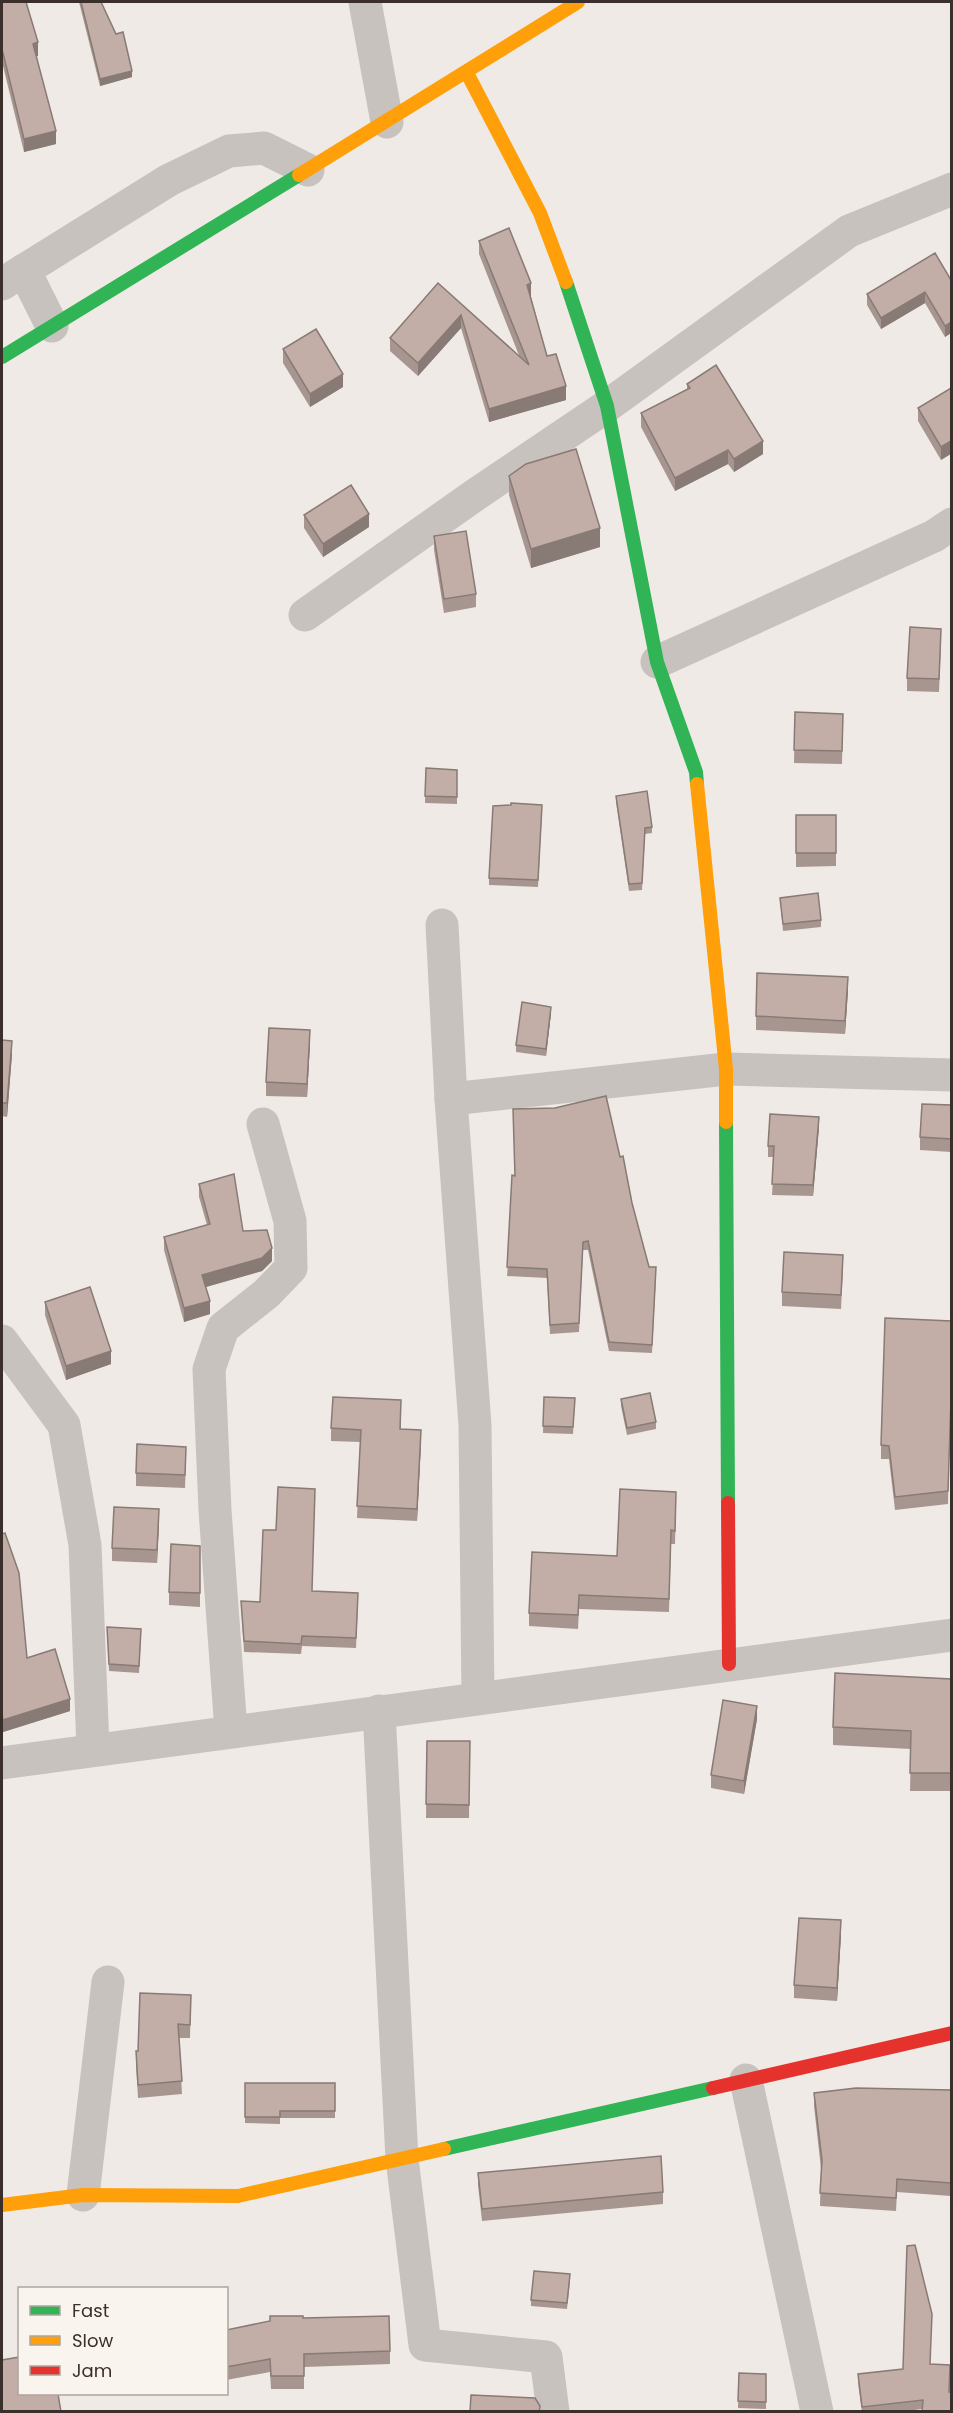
<svg xmlns="http://www.w3.org/2000/svg" width="953" height="2413" font-family="Poppins,sans-serif">
  <style>
    .lines { fill: none; stroke-linecap: round; stroke-linejoin: round }
    .street { stroke: #c8c2be; stroke-width: 33 }
    .fast { stroke: #30b455; stroke-width: 14 }
    .slow { stroke: #ff9f0a; stroke-width: 14 }
    .jam { stroke: #e5322d; stroke-width: 14 }
    .wall { fill: #a79690 }
    .shaded-wall { fill: #887a75 }
    .building { fill: #c2aea7; stroke: #887a75; stroke-width: 1.5 }
  </style>
  <rect width="100%" height="100%" fill="#efeae5"/>
  <g class="lines">
    <g class="street">
      <path d="M365,2L387,122"/>
      <path d="M24,270L52,326"/>
      <path d="M2,284L169,180L229,151L264,148L308,170"/>
      <path d="M305,615L475,495L607,406L849,231L952,189"/>
      <path d="M657,662L934,536L952,524"/>
      <path d="M442,925L451,1099L475,1425L478,1698"/>
      <path d="M451,1099L726,1069L952,1075"/>
      <path d="M2,1341L64,1425L85,1545L93,1749"/>
      <path d="M379,1711L402,2159L425,2345L546,2357L553,2412"/>
      <path d="M231,1731L215,1510L209,1369L223,1328L267,1293L291,1268L290,1221L263,1124"/>
      <path d="M2,1763L952,1635"/>
      <path d="M746,2080L817,2412"/>
      <path d="M83,2195L108,1982"/>
    </g>
    <g class="fast">
      <path d="M566,282L607,406L657,662L696,772L697,784"/>
      <path d="M2,357L299,175"/>
      <path d="M726,1122L728,1503"/>
      <path d="M444,2149L713,2088"/>
    </g>
    <g class="slow">
      <path d="M467,73L540,213L566,282"/>
      <path d="M299,175L578,2"/>
      <path d="M697,784L726,1069V1122"/>
      <path d="M2,2205L83,2195L238,2196L444,2149"/>
    </g>
    <g class="jam">
      <path d="M728,1503L729,1664"/>
      <path d="M713,2088L952,2033"/>
    </g>
  </g>
  <g class="wall">
    <path d="M2,2L38,56H36L56,144L24,152L3,66L2,67Z"/>
    <path d="M79,2H101L132,77L100,86Z"/>
    <path d="M479,241L531,296V297L547,356L566,400L489,422L461,328L418,376L390,351V338L438,283L520,358L479,254Z"/>
    <path d="M951,280V333L945,337L925,303L881,329L867,305V294Z"/>
    <path d="M283,349L343,387L310,407L283,363Z"/>
    <path d="M687,384L763,454L734,472L728,464L675,491L641,427V413L687,389Z"/>
    <path d="M951,388L941,460L918,421V408Z"/>
    <path d="M509,476L600,547L531,568L509,495Z"/>
    <path d="M304,515L369,527L323,557L304,528Z"/>
    <path d="M434,536L476,594V607L444,613L434,550Z"/>
    <path d="M941,642L939,692L907,691V678Z"/>
    <path d="M795,712L843,714L842,764L794,763Z"/>
    <path d="M426,768L457,770V804L425,803Z"/>
    <path d="M616,796L652,827V833L645,834L642,890L629,891L616,802Z"/>
    <path d="M542,811L538,887L489,885V878Z"/>
    <path d="M796,815H836V866L796,867Z"/>
    <path d="M780,898L821,920V927L783,931Z"/>
    <path d="M848,990L845,1034L756,1030V1016Z"/>
    <path d="M551,1013L546,1056L516,1052V1045Z"/>
    <path d="M2,1040L12,1054L7,1117L2,1116Z"/>
    <path d="M310,1043L307,1097L266,1096V1082Z"/>
    <path d="M951,1105V1152L920,1150V1137Z"/>
    <path d="M819,1127L813,1196L772,1195L774,1157H768V1146Z"/>
    <path d="M620,1157L649,1267L656,1276L652,1353L609,1351L588,1250H583L579,1332L550,1334L547,1278L507,1276L515,1176Z"/>
    <path d="M199,1184L272,1261L262,1271L206,1287L210,1314L184,1322L164,1250V1237L207,1225L199,1197Z"/>
    <path d="M843,1269L841,1309L782,1306V1292Z"/>
    <path d="M45,1302L111,1364L66,1380L45,1315Z"/>
    <path d="M951,1321L948,1504L895,1510L889,1459H881V1445Z"/>
    <path d="M544,1397L575,1398L573,1434L543,1433Z"/>
    <path d="M621,1399L656,1422V1429L627,1435L621,1406Z"/>
    <path d="M401,1413V1429L421,1442L417,1521L357,1518L360,1442L331,1441V1428Z"/>
    <path d="M186,1460L185,1488L136,1486V1473Z"/>
    <path d="M676,1505L675,1544H671L669,1612L579,1609L578,1629L529,1626V1613L617,1556Z"/>
    <path d="M159,1522L157,1563L112,1561V1548Z"/>
    <path d="M2,1534L27,1658L70,1711L3,1732L2,1727Z"/>
    <path d="M200,1546V1607L169,1605V1592Z"/>
    <path d="M313,1591L358,1604L356,1648L302,1646L301,1654L244,1652L241,1601L260,1602Z"/>
    <path d="M107,1627L141,1636L139,1673L109,1671Z"/>
    <path d="M951,1679V1791H910L911,1749L833,1745V1727Z"/>
    <path d="M757,1719L744,1794L711,1788V1775Z"/>
    <path d="M427,1741H470L469,1818H426Z"/>
    <path d="M841,1934L837,2001L794,1998V1985Z"/>
    <path d="M191,1995L190,2038H179L182,2094L138,2098L136,2064V2051H138Z"/>
    <path d="M245,2083H335V2118H280V2124L245,2123Z"/>
    <path d="M951,2090V2196L897,2192L896,2211L820,2206L821,2169L814,2106V2093Z"/>
    <path d="M478,2173L663,2192V2204L482,2221L478,2185Z"/>
    <path d="M570,2281L567,2309L531,2306V2300Z"/>
    <path d="M303,2318L390,2351V2364L304,2367V2389H271L270,2372L226,2380V2330Z"/>
    <path d="M930,2364L950,2374L949,2392L922,2409L900,2412H862L858,2383V2374L903,2369Z"/>
    <path d="M739,2373L766,2374V2409L738,2408Z"/>
  </g>
  <g class="shaded-wall">
    <path d="M38,42V56L33,57V44Z"/>
    <path d="M3,53V66L2,67V54Z"/>
    <path d="M132,71V77L100,86V79Z"/>
    <path d="M56,131V144L24,152V139Z"/>
    <path d="M531,283V296L527,298V285Z"/>
    <path d="M925,292V303L881,329V318Z"/>
    <path d="M461,315V328L418,376V363Z"/>
    <path d="M951,322V333L945,337V326Z"/>
    <path d="M343,374V387L310,407V394Z"/>
    <path d="M566,386V400L489,422V409Z"/>
    <path d="M763,441V454L734,472V459Z"/>
    <path d="M951,441V454L941,460V447Z"/>
    <path d="M728,450V464L675,491V478Z"/>
    <path d="M369,514V527L323,557V544Z"/>
    <path d="M600,528V547L531,568V549Z"/>
    <path d="M848,977V990L845,1034V1021Z"/>
    <path d="M551,1007V1013L546,1056V1049Z"/>
    <path d="M310,1030V1043L307,1097V1084Z"/>
    <path d="M12,1041V1054L7,1117V1103Z"/>
    <path d="M819,1117V1127L813,1196V1185Z"/>
    <path d="M272,1248V1261L262,1271L202,1288V1275Z"/>
    <path d="M210,1301V1314L184,1322V1308Z"/>
    <path d="M111,1351V1364L66,1380V1366Z"/>
    <path d="M421,1430V1442L417,1521V1509Z"/>
    <path d="M159,1509V1522L157,1563V1550Z"/>
    <path d="M70,1699V1711L3,1732V1720Z"/>
    <path d="M757,1706V1719L744,1794V1781Z"/>
    <path d="M841,1920V1934L837,2001V1988Z"/>
  </g>
  <g class="building">
    <path d="M2,2H26L38,42L33,44L56,131L24,139L3,53L2,54Z"/>
    <path d="M81,2H101L116,34L123,32L132,71L100,79Z"/>
    <path d="M509,228L531,283L527,285L547,356L556,354L566,386L489,409L461,315L418,363L390,338L438,283L529,365L479,241Z"/>
    <path d="M935,253L951,280V322L945,326L925,292L881,318L867,294Z"/>
    <path d="M316,329L343,374L310,394L283,349Z"/>
    <path d="M716,365L763,441L734,459L728,450L675,478L641,413L690,388L687,384Z"/>
    <path d="M951,388V441L941,447L918,408Z"/>
    <path d="M576,449L600,528L531,549L509,476L526,464Z"/>
    <path d="M351,485L369,514L323,544L304,515Z"/>
    <path d="M466,531L476,594L444,599L434,536Z"/>
    <path d="M910,627L941,629L939,679L907,678Z"/>
    <path d="M795,712L843,714L842,751L794,750Z"/>
    <path d="M426,768L457,770V797L425,796Z"/>
    <path d="M647,791L652,827L645,828L642,883L629,884L616,796Z"/>
    <path d="M511,803L542,805L538,880L489,878L493,806L511,805Z"/>
    <rect x="796" y="815" width="40" height="38"/>
    <path d="M818,893L821,920L783,924L780,898Z"/>
    <path d="M757,973L848,977L845,1021L756,1016Z"/>
    <path d="M522,1002L551,1007L546,1049L516,1045Z"/>
    <path d="M269,1028L310,1030L307,1084L266,1082Z"/>
    <path d="M2,1040L12,1041L7,1103H2Z"/>
    <path d="M606,1096L620,1157L623,1156L632,1203L649,1267H656L652,1345L609,1342L588,1241L583,1242L579,1323L550,1325L547,1269L507,1267L512,1175L515,1176L513,1109L555,1108Z"/>
    <path d="M922,1104L951,1105V1139L920,1137Z"/>
    <path d="M770,1114L819,1117L813,1185L772,1184L774,1146H768Z"/>
    <path d="M234,1174L243,1231L267,1230L272,1248L262,1258L202,1275L210,1301L184,1308L164,1237L210,1224L199,1184Z"/>
    <path d="M784,1252L843,1255L841,1295L782,1292Z"/>
    <path d="M90,1287L111,1351L66,1366L45,1302Z"/>
    <path d="M885,1318L951,1321V1399L948,1491L895,1497L889,1446L881,1445Z"/>
    <path d="M650,1393L656,1422L627,1428L621,1399Z"/>
    <path d="M333,1397L401,1400L400,1429L421,1430L417,1509L357,1506L361,1430L331,1428Z"/>
    <path d="M544,1397L575,1398L573,1427L543,1426Z"/>
    <path d="M137,1444L186,1447L185,1475L136,1473Z"/>
    <path d="M278,1487L315,1489L312,1591L358,1593L356,1638L302,1636L301,1644L244,1641L241,1601L260,1602L263,1530H276Z"/>
    <path d="M620,1489L676,1492L675,1531L671,1530L669,1599L579,1595L578,1615L529,1613L532,1552L617,1556Z"/>
    <path d="M114,1507L159,1509L157,1550L112,1548Z"/>
    <path d="M5,1533L19,1573L27,1658L55,1649L70,1699L3,1720L2,1715V1534Z"/>
    <path d="M171,1544L200,1546V1593L169,1592Z"/>
    <path d="M107,1627L141,1629L139,1666L109,1664Z"/>
    <path d="M835,1673L951,1679V1773H910L911,1731L833,1727Z"/>
    <path d="M723,1700L757,1706L744,1781L711,1775Z"/>
    <path d="M427,1741H470L469,1805L426,1804Z"/>
    <path d="M799,1918L841,1920L837,1988L794,1985Z"/>
    <path d="M140,1993L191,1995L190,2025L178,2024L182,2081L138,2085L136,2051H138Z"/>
    <path d="M245,2083H335V2111H280V2117H245Z"/>
    <path d="M856,2088L951,2090V2183L897,2179L896,2198L820,2193L822,2160L814,2093Z"/>
    <path d="M661,2156L663,2192L482,2209L478,2173Z"/>
    <path d="M915,2245L932,2314L930,2364L950,2365L949,2392H951V2412H922L923,2400L862,2407L858,2374L903,2369L907,2246Z"/>
    <path d="M534,2271L570,2274L567,2303L531,2300Z"/>
    <path d="M270,2316H303V2318L389,2316L390,2351L304,2354V2376H271L270,2359L226,2367V2330L270,2321Z"/>
    <path d="M20,2357V2394H58L61,2412L2,2411V2360Z"/>
    <path d="M739,2373L766,2374V2402L738,2401Z"/>
    <path d="M471,2395L535,2398L540,2406L539,2412H470Z"/>
  </g>
  <rect width="953" height="2413" fill="none" stroke="#3a2f2b" stroke-width="6"/>
  <rect x="18" y="2287" width="210" height="108" fill="#faf4ee" stroke="#ada5a0" stroke-width="1.5"/>
  <rect x="30" y="2306" width="30" height="9" fill="#30b455" stroke="#ada5a0" stroke-width="1.5"/>
  <text x="72" y="2317" font-size="18" fill="#3a2f2b">Fast</text>
  <rect x="30" y="2336" width="30" height="9" fill="#ff9f0a" stroke="#ada5a0" stroke-width="1.5"/>
  <text x="72" y="2347" font-size="18" fill="#3a2f2b">Slow</text>
  <rect x="30" y="2366" width="30" height="9" fill="#e5322d" stroke="#ada5a0" stroke-width="1.5"/>
  <text x="72" y="2377" font-size="18" fill="#3a2f2b">Jam</text>
</svg>
